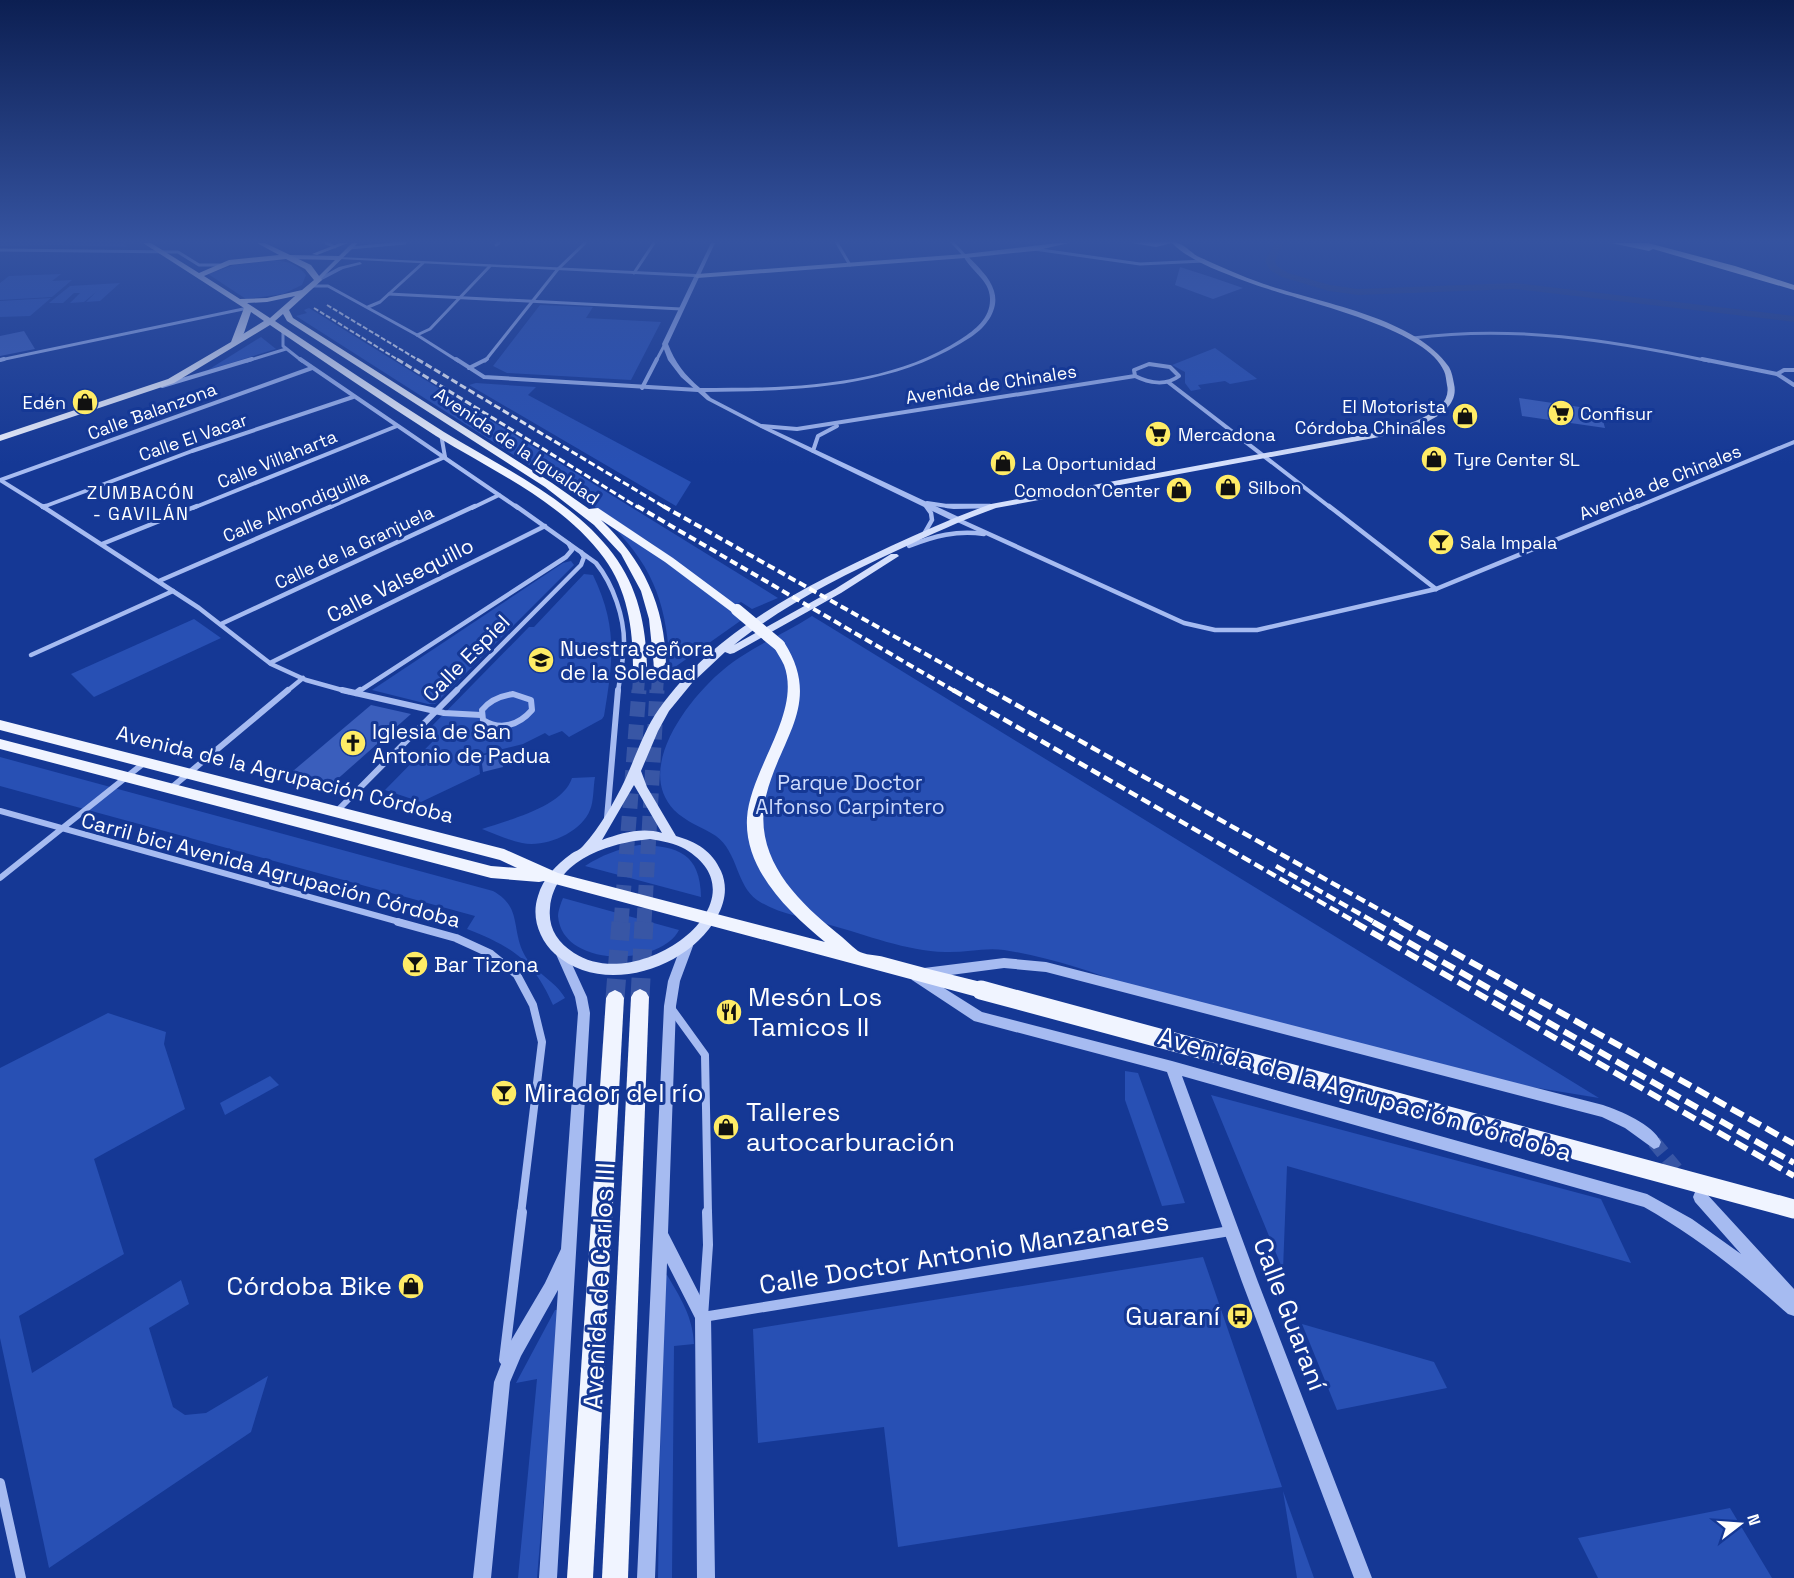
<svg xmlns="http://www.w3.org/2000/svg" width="1794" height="1578" font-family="'Space Grotesk',sans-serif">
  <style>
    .green { fill: #2850b4 }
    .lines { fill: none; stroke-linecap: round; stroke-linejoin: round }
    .canal { fill: #223b82; fill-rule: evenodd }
    .building { fill: #3a5ebc }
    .tertiary-tunnel { stroke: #3856a5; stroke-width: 14; stroke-dasharray: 14 7; stroke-linecap: butt }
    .primary-tunnel-far2 { stroke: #3856a5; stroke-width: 12; stroke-dasharray: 12 6; stroke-linecap: butt }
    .primary-tunnel-far1 { stroke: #3856a5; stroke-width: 15; stroke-dasharray: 15 8; stroke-linecap: butt }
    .primary-tunnel { stroke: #3856a5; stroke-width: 19; stroke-dasharray: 19 10; stroke-linecap: butt }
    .minor-far5 { stroke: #a6bbf1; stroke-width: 3 }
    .minor-far4 { stroke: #a6bbf1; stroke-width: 4 }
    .minor-far3 { stroke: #a6bbf1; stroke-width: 4.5 }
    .minor-far2 { stroke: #a6bbf1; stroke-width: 6 }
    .minor-far1 { stroke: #a6bbf1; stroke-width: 8 }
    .minor { stroke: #a6bbf1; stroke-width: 10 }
    .tertiary { fill: #a6bbf1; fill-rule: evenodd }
    .secondary { fill: #d4dffc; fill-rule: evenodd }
    .primary { fill: #f0f4ff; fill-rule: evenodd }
    .trunk { fill: #f8faff; fill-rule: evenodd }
    .rail-far4 { stroke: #fff; stroke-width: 2; stroke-dasharray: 5 2; stroke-linecap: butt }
    .rail-far3 { stroke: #fff; stroke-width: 3; stroke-dasharray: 7 3; stroke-linecap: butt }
    .rail-far2 { stroke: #fff; stroke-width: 4; stroke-dasharray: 8 4; stroke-linecap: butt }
    .rail-far1 { stroke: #fff; stroke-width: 4.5; stroke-dasharray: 10 4.5; stroke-linecap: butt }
    .rail { stroke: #fff; stroke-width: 6; stroke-dasharray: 14 6; stroke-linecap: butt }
    .primary-bridge-far1 { stroke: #f0f4ff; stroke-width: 12 }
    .primary-bridge { stroke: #f0f4ff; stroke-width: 19 }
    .labels { text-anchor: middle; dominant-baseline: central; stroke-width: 6; stroke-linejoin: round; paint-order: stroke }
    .far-street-label { font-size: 18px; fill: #fff; stroke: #153895 }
    .far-poi-label { font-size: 18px; fill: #fff; stroke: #153895; text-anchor: start }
    .far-neighbourhood-label { font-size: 18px; letter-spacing: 1.5px; fill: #fff; stroke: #153895 }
    .street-label { font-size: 21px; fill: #fff; stroke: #153895 }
    .poi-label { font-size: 21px; fill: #fff; stroke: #153895; text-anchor: start }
    .park-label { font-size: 21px; fill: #cddbfc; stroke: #153895 }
    .near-poi-label { font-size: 26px; fill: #fff; stroke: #153895; text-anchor: start }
    .near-street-label { font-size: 26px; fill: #fff; stroke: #153895 }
  </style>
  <rect width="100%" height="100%" fill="#153895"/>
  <g class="green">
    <path d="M0,243H122L128,247L56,245L0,246Z"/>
    <path d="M273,260C286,261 298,264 306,275L302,285L283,294L246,299L208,274L234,265Z"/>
    <path d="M61,274L52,281L72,280L52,297L0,300V283L9,276Z"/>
    <path d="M120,283L100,301L86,302L96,292L84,302L70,303L80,293H74L63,303H49L70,286Z"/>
    <path d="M51,298L30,316L0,317V301Z"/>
    <path d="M540,305L593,307L586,318L661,322L631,380L507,373L493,366Z"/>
    <path d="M309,308L778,598L752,609L741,602L735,605L651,543L296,316L307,313L304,310Z"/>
    <path d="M261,337L276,349L208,370Z"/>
    <path d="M1215,348L1256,378L1257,379L1230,384L1225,381L1198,385L1201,389L1191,391L1185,383V372L1172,365Z"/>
    <path d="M476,383L536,387L528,395L691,482L676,506L469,385Z"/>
    <path d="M613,527L663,559L743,619L675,667L670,668C667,609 656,570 613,527Z"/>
    <path d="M571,561L574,565L435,704H428L372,690L563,563Z"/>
    <path d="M584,574L593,575C618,627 613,661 604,716L602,719L569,737L562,731L549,736L545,733L523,744L478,755L480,774L421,802L385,790L439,735L427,731L529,627H534Z"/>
    <path d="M812,616L1599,1098L1519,1085L1130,987C1090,970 1047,957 1004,950C985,947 964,953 945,952C906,951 867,935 830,925C806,918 778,914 757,900C736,885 738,852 716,836C702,827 686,822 674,810C634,768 690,697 723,670C750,647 783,635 812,616Z"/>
    <path d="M194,619L221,638L94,697L71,674Z"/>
    <path d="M0,757L493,891C522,907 511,928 524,954C533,972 555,980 565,998L553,1005C533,959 512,947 467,929L475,916L0,786Z"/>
    <path d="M595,777C593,788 594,800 590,810C581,833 545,848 522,843C508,840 495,834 482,829C508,820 563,807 572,778Z"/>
    <path d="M639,845C679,846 700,854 701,897L585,866C602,855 618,849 639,845Z"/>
    <path d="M563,898L679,930C661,966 562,969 558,916C558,911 561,903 563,898Z"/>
    <path d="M108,1013L166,1032L164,1044L185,1109L94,1159L124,1254L19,1316L32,1373L181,1280L189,1304L149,1328L173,1407L185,1415L206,1413L268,1376L251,1432L49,1568L0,1338V1068Z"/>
    <path d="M1125,1071L1138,1073L1185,1203L1162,1206L1125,1100Z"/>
    <path d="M270,1076L279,1085L225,1115L220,1103Z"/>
    <path d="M1211,1095L1601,1199L1631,1263L1287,1166L1283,1270Z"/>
    <path d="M1203,1257L1282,1487L898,1547L884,1427L758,1443L753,1329Z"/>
    <path d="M667,1275C680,1297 693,1317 694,1344L674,1346L672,1578H658L663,1276Z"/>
    <path d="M555,1310H558L559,1319L537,1578H518L537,1379L516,1383Z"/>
    <path d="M1302,1324L1434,1362L1447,1388L1337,1410Z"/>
    <path d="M1283,1491L1314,1578H1297Z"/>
    <path d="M1730,1508L1772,1578H1598L1578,1538Z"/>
  </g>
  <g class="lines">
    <path class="canal" d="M1275,243H1283L1275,261L1277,266L1288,273L1330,285L1358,289L1515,283L1794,316V322L1515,289L1358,295L1329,291L1282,277L1270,270L1265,261Z"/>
  </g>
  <g class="building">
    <path d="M1180,267L1211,277L1243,288L1213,299L1175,285Z"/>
    <path d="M24,331L35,349L0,356V336Z"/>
    <path d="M1519,398L1600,410L1605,428L1522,416Z"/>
    <path d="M371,705L411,714L333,783L293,771Z"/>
    <path d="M501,751L503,767L483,772L481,756Z"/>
  </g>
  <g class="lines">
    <path class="tertiary-tunnel" d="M1654,1142L1682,1176"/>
    <g class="primary-tunnel-far2">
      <path d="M638,692L640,666"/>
      <path d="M657,692L659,664"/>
    </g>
    <g class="primary-tunnel-far1">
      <path d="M621,923L639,690"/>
      <path d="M644,923L657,690"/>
    </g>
    <g class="primary-tunnel">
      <path d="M640,997L644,922"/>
      <path d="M615,998L621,922"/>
    </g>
    <g class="minor-far5">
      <path d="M326,243L335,247"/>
      <path d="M837,243L850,265"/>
      <path d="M953,243L965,256"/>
      <path d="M496,245L499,243"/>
      <path d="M349,248L405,243"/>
      <path d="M1034,249L1140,264L1204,261"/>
      <path d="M0,250L178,252L199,265H220"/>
      <path d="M634,273L654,243"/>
      <path d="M311,286H328L417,335L458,361"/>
      <path d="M389,294L681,309"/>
      <path d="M368,307L380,302L423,263"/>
      <path d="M283,330V346L302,361"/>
      <path d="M417,335L430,329L490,266"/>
      <path d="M1413,338C1514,325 1610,340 1709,361"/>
      <path d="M0,360L248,308"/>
      <path d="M247,361L286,349"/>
      <path d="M485,361L558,269L585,243"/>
      <path d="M656,361L665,344"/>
    </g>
    <g class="minor-far4">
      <path d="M300,359L518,508"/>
      <path d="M456,359L484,377L698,390"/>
      <path d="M1702,359L1777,374"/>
      <path d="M0,360L4,359"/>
      <path d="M1149,364L1170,367L1179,376C1166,386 1149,383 1135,376L1134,370Z"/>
      <path d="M469,368L487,359"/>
      <path d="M1794,370H1784L1777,374L1794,385"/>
      <path d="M1168,382L1331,508"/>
      <path d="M162,386L252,359"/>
      <path d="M642,388L657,359"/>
      <path d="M762,426L797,429L1135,376"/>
      <path d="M441,434L445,457"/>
      <path d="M813,451L818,436L837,426"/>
      <path d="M0,480L45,508"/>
      <path d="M0,480L312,368"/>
      <path d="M927,503L954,507L991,506"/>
      <path d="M43,507L192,451L353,397"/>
      <path d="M193,508L397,426"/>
      <path d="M328,508L445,457"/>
      <path d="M472,508L499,495"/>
      <path d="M1634,508L1794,442"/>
    </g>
    <g class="minor-far3">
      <path d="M42,506L199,608L271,664L306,680L349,692"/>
      <path d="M516,506L596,563C613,584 625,618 624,646C623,661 620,677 618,692"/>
      <path d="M947,506H990"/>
      <path d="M1329,506L1436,589"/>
      <path d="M43,507L46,506"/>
      <path d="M958,520L1184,623L1215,630H1257L1436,589L1638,506"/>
      <path d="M924,534L932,520L931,513L926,506"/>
      <path d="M102,544L197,506"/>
      <path d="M909,546C934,536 957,530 984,534"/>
      <path d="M159,581L332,506"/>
      <path d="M221,624L475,506"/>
      <path d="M31,655L173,591"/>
      <path d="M270,663L545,526"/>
      <path d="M286,692L303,678"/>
      <path d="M358,692L566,557L572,550L569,544"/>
      <path d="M455,692L581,565L584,557L581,552"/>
    </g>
    <g class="minor-far2">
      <path d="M342,690L444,713L481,715"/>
      <path d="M356,693L360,690"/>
      <path d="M513,694L531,700L532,710C519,725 501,731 483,720L482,710C490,700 500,696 513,694Z"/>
      <path d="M171,788L288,690"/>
      <path d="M0,811L403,923"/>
      <path d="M336,812L457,690"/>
      <path d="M607,818L618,690"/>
      <path d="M0,878L144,763"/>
    </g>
    <g class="minor-far1">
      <path d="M398,922L456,938L491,954L517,975L533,1005L542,1042L521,1214"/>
      <path d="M671,1008L705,1055L708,1214"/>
    </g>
    <g class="minor">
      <path d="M707,1212L708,1245L703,1317L1230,1231"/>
      <path d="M504,1360L522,1212"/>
      <path d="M0,1483L21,1578"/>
    </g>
    <g class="tertiary">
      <path d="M711,243H715L668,344C675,363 685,375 700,388C787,388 886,388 961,339C975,330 990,318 990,300C991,280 969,270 963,255H967C977,266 990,277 994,291C1000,310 985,328 971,337C893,389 795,391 705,392L711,398L763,425L961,518V522H955L759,427L707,400L681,377L668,360L662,344L694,277L339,259L337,258L339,257L696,274Z"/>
      <path d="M360,262L362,264L343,269L320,281L315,280L339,267Z"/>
      <path d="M687,941L691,943L693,946L680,981L676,1006L668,1233L711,1317L715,1578H697L695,1318L667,1263L655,1578H637L664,1006L668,981L681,946L683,943Z"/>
      <path d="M561,947L565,949L587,997L590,1013L557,1578H539L558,1290L521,1356L510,1382L491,1578H473L494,1382L509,1344L545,1283L561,1249L578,1013L575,997L555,952L557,949Z"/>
      <path d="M1004,958L1046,962L1603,1105C1620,1111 1653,1124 1661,1142L1659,1147L1654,1149L1625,1128L1602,1117L1046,972L1004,968L928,978L982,1012L1172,1061L1647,1194L1692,1219L1741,1254L1695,1202L1693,1197L1695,1192L1700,1190L1705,1192L1794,1289V1316L1788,1314C1743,1274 1697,1237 1644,1207L1182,1076L1258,1282L1372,1578H1354L1242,1282L1167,1072L974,1021L912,980L910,976L912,972H918L924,968Z"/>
    </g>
    <g class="secondary">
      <path d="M340,243H348L317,255L312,254Z"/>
      <path d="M352,243H358L318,282L316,279L335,260L289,259L286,257L289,255L339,256Z"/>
      <path d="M1057,243H1069L1034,251L965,258L697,278L694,276L697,274L965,254Z"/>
      <path d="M1132,243C1141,243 1172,241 1178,243C1184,245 1191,252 1197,256C1219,266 1241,276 1264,284C1319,303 1415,317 1449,367C1452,372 1453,379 1454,384C1462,418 1402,432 1379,437L996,508C962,520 930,535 898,550C840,577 783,605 734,645L835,589L891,554H897L899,556L841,593L734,653L730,654L725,652L692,683L669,711L658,731L641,771L647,787L676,836C697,842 712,851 721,871C728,887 725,902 717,917C688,969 603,997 555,954C539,939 531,917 538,896C543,878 556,865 571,854C575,851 580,850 583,846C600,827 614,803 625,780C636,756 644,730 659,709C715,630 806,586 891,546C924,531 957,516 991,504L1379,432C1400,427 1454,414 1447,385C1446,380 1446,375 1444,371C1427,327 1296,300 1253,284C1229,275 1190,262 1172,243L1156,247ZM634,785L662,833C642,827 621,833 602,840ZM650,839C661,841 675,843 685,849C770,900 639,996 574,953C557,942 548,928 550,908C555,859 609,843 650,839Z"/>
    </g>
    <g class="primary">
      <path d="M143,243H151L199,273L229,260L279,255L257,243H265L311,265L322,280L289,310L293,318L552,483L589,509L598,508L673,558L743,610L741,613H733L665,562L601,520C643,560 665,605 666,664L659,668L654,667L649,619L641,591L621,554L594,525L545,487L287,321L283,314L275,321C331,358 387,396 444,432C501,467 572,499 613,554C638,587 646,626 647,666L645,669L640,670L633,666C633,628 627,589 604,558C564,503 493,471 436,436C380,400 325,362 270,325L174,383L0,441V435L168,379L231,342L244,308ZM286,259L305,269L314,280L302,290L267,298L240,299L204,276L230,265ZM295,296L270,318L247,303L267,302ZM251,312L264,321L243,334L244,333Z"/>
      <path d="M779,641L784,642C823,703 780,738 766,796C752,856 795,899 837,933C844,938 851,946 858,951C864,955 877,955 884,957C916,966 949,974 981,982L987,985L990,990L987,995L981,998L544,881L539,882L491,878L0,749V739L491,866L517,868L500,860L0,730V720L504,849L558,873L825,942C789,912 744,870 747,818C750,769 802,713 784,665C781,658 776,652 773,645Z"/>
      <path d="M640,989L646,992L649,997L628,1578H602L631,997L634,992Z"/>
      <path d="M615,990L621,993L624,998L593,1578H567L606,998L609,993Z"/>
    </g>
    <path class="trunk" d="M1611,243H1648L1735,266L1794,285V290L1653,249L1649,251Z"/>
    <g class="rail-far4">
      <path d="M327,305L420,361"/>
      <path d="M314,308L400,361"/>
    </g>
    <g class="rail-far3">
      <path d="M397,359L639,508"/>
      <path d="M417,359L666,508"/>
    </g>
    <g class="rail-far2">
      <path d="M637,506L956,692"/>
      <path d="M663,506L993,692"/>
    </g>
    <g class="rail-far1">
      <path d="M953,690L1357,923"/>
      <path d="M990,690L1403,923"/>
      <path d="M1276,866L1376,923"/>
    </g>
    <g class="rail">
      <path d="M1354,922L1794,1176"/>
      <path d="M1373,922L1794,1163"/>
      <path d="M1400,922L1794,1144"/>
    </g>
    <path class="primary-bridge-far1" d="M737,610L779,645"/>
    <path class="primary-bridge" d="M981,990L1794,1209"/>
  </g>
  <linearGradient id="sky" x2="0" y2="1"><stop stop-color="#0c1f52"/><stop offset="0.52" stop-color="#3553a0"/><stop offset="1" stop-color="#3553a0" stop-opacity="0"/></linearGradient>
  <rect width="1794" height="464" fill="url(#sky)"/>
  <defs>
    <symbol id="shop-disc" viewBox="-11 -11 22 22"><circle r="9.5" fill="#ffec66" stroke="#153895"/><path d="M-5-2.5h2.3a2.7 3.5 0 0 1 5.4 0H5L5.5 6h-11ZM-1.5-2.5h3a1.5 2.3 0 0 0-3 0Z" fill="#111"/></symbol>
    <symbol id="supermarket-disc" viewBox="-11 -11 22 22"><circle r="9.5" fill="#ffec66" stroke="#153895"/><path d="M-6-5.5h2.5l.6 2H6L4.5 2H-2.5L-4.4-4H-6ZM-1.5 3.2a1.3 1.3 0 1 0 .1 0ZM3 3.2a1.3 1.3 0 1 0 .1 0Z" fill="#111"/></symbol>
    <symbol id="bar-disc" viewBox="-11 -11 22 22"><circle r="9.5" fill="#ffec66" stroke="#153895"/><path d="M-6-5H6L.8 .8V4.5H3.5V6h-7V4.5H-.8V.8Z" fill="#111"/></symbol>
    <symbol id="school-disc" viewBox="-11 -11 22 22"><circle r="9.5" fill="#ffec66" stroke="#153895"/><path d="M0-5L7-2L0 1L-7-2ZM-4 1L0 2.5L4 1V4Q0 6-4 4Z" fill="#111"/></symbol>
    <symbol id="church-disc" viewBox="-11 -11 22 22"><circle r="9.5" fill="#ffec66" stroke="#153895"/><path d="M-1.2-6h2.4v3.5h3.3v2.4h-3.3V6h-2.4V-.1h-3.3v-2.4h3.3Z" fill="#111"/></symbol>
    <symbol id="restaurant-disc" viewBox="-11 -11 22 22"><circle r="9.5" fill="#ffec66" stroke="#153895"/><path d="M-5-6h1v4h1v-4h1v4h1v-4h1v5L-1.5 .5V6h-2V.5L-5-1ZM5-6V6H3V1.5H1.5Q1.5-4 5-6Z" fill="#111"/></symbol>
    <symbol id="bus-disc" viewBox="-11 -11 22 22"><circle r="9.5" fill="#ffec66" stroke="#153895"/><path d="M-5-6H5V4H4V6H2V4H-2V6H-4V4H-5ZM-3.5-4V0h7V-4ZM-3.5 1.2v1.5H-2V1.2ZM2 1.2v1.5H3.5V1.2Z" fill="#111"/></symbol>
  </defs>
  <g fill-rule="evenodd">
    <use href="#shop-disc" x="70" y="387" width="30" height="30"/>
    <use href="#supermarket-disc" x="1546" y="398" width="30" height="30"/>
    <use href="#shop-disc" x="1450" y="401" width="30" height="30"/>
    <use href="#supermarket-disc" x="1143" y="419" width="30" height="30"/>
    <use href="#shop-disc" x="1419" y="444" width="30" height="30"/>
    <use href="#shop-disc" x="988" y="448" width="30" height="30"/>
    <use href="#shop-disc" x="1213" y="472" width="30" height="30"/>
    <use href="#shop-disc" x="1164" y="475" width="30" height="30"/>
    <use href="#bar-disc" x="1426" y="527" width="30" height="30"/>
    <use href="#school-disc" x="526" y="645" width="30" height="30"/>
    <use href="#church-disc" x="338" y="728" width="30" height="30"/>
    <use href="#bar-disc" x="400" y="949" width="30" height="30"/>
    <use href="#restaurant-disc" x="714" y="997" width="30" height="30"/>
    <use href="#bar-disc" x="489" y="1078" width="30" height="30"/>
    <use href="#shop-disc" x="711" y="1112" width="30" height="30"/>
    <use href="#shop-disc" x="396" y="1271" width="30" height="30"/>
    <use href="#bus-disc" x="1225" y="1301" width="30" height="30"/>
  </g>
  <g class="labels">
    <g class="far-street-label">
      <text transform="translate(991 384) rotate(-9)">Avenida de Chinales</text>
      <text transform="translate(152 411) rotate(-20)">Calle Balanzona</text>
      <text transform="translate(193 437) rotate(-19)">Calle El Vacar</text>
      <text transform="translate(517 446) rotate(34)">Avenida de la Igualdad</text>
      <text transform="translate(277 459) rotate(-22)">Calle Villaharta</text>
      <text transform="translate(1660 482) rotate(-22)">Avenida de Chinales</text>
      <text transform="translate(296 506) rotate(-23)">Calle Alhondiguilla</text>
      <text transform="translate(354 547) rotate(-25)">Calle de la Granjuela</text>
    </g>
    <g class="far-poi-label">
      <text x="66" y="402" text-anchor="end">Edén</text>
      <text x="1446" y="406" text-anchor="end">El Motorista<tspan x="1446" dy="21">Córdoba Chinales</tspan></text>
      <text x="1580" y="413">Confisur</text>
      <text x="1178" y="434">Mercadona</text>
      <text x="1454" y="459">Tyre Center SL</text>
      <text x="1022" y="463">La Oportunidad</text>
      <text x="1248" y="487">Silbon</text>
      <text x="1160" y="490" text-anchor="end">Comodon Center</text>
      <text x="1460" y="542">Sala Impala</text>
    </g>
    <g class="far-neighbourhood-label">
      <text x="141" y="492">ZUMBACÓN<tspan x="141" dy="21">- GAVILÁN</tspan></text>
    </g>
    <g class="street-label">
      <text transform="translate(400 580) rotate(-27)">Calle Valsequillo</text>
      <text transform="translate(466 658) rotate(-45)">Calle Espiel</text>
      <text transform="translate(285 774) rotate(14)">Avenida de la Agrupación Córdoba</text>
      <text transform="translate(271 870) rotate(15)">Carril bici Avenida Agrupación Córdoba</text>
    </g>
    <g class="poi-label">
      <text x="560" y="648">Nuestra señora<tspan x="560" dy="24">de la Soledad</tspan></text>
      <text x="372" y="731">Iglesia de San<tspan x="372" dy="24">Antonio de Padua</tspan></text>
      <text x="434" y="964">Bar Tizona</text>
    </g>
    <g class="park-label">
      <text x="850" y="782">Parque Doctor<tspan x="850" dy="24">Alfonso Carpintero</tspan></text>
    </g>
    <g class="near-poi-label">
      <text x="748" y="997">Mesón Los<tspan x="748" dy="30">Tamicos II</tspan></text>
      <text x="524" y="1093">Mirador del río</text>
      <text x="746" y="1112">Talleres<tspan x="746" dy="30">autocarburación</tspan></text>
      <text x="392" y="1286" text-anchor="end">Córdoba Bike</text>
      <text x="1220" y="1316" text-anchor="end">Guaraní</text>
    </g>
    <g class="near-street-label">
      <text transform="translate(1365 1094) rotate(16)">Avenida de la Agrupación Córdoba</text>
      <text transform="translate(964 1253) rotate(-9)">Calle Doctor Antonio Manzanares</text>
      <text transform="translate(599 1286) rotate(-87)">Avenida de Carlos III</text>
      <text transform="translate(1290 1314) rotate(69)">Calle Guaraní</text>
    </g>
  </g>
  <g transform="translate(1740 1524) rotate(73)" stroke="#153895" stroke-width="4.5" paint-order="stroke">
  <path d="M0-4.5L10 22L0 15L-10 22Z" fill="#ffffff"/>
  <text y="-9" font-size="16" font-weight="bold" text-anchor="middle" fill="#ffffff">N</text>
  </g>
</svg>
